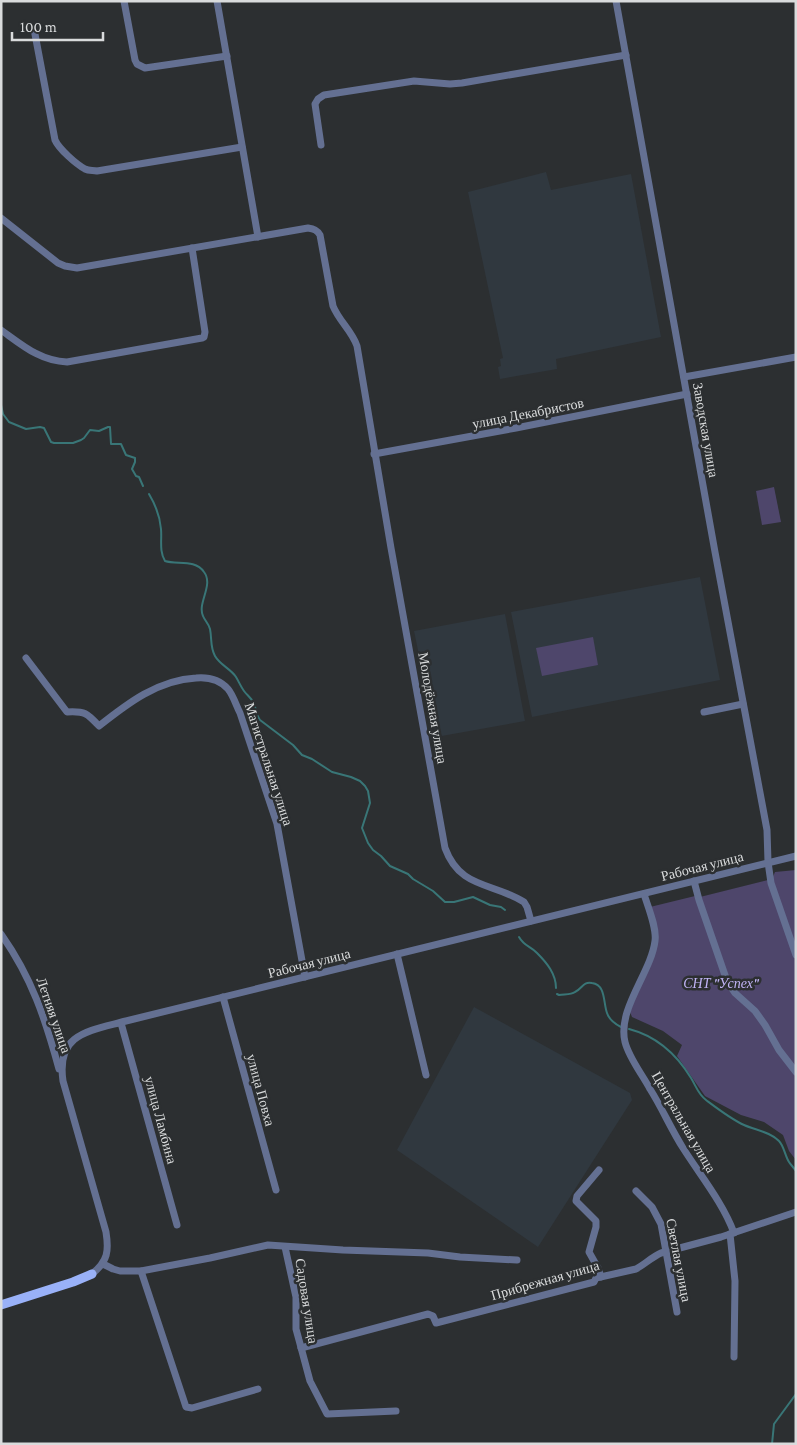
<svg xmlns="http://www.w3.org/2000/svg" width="797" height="1445" font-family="'Crimson Pro',serif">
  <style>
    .built { fill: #30383f }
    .green { fill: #4e466b }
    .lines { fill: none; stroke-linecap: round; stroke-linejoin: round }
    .stream { stroke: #397677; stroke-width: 2 }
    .minor { stroke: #647092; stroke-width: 7 }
    .major { stroke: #99b1f8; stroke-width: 9 }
    .labels { text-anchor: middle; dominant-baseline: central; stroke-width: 5; stroke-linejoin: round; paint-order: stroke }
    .street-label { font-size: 14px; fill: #d9dbdc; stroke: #2c2f31 }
    .park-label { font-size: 14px; font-style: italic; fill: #c1b4f6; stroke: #2c2f31 }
  </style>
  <rect width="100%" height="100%" fill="#2c2f31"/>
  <g class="built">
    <path d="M546,172L551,190L631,174L661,337L556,359L557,369L500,379L498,367L501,366L500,359L503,358L468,192Z"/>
    <path d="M700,577L720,680L532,717L511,612Z"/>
    <path d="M505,614L525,721L436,737L414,631Z"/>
    <path d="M474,1007L630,1093L632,1100L538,1247L397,1150Z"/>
  </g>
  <g class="green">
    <path d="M774,487L781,522L762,525L756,491Z"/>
    <path d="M593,637L598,665L542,676L536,648Z"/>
    <path d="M796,870V1160L789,1151L783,1135L764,1122L741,1115L705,1096L677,1056L682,1045L663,1031L632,1017L630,1012L658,940L650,907L695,896L696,898L772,879L775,872Z"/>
  </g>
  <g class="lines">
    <g class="stream">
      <path d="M1,405L3,414L9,422L26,429L40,427L44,428L51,442L54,443H73L81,440L84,438L90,430L99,431L108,427H110L111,444H121L126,455L135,458V462L132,469L136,476L139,477L143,486"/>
      <path d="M149,494C155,504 160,517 161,529C162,540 159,551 165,561C177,565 195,559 204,572C214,585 197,603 203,616C205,621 209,624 210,629C212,639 210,647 215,656C220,665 231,669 236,677C239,682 241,687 244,691C247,695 251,698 254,703C256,709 256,715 260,720L293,745L302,755L312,759L332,772L351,777L360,781L365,786L368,791L370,803L362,828L368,843L373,850L381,856L390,866L408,874L413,879L433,891L445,902H454L473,897L490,905L501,907L505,910"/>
      <path d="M519,937C524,946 530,946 537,953C547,963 556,974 556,988"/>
      <path d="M557,994L559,995C564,994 571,995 575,992C582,989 583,981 592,983C606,985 603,1002 607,1013C609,1019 615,1024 621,1027"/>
      <path d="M629,1029C656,1036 677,1055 691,1078C696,1086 698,1094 706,1100C718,1109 731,1119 744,1125C755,1130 771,1132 779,1141C784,1146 785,1156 789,1162C791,1165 794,1168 796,1171"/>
      <path d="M772,1444L774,1424L796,1394"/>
    </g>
    <g class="minor">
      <path d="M124,1L135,60L137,64L145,68L227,56"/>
      <path d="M217,1L258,237"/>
      <path d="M616,1L715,552L767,830L768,862L771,883L796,955"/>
      <path d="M34,29L55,140C59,149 76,164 85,169C89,171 93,170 97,171L242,147"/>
      <path d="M321,145L315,104L318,99L324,95L414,81L450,84L462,83L626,55"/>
      <path d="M1,218L58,263L65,266L77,268L308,228C314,229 317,230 320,235L333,306C339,321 352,331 357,346L391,548L445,848C460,889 492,882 524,902L527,907L531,921"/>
      <path d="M1,330C22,345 40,361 67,362L202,338L204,337L205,332L192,248"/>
      <path d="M684,377L796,357"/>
      <path d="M374,454L516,428L687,394"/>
      <path d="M26,658L67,712C85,711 87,713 99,726C128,703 158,680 196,678C207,677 219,679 228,689C233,695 236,705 240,713L277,824L305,977"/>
      <path d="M704,712L743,704"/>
      <path d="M694,881L699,900L727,981L735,993L755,1011L765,1025L779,1050L796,1072"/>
      <path d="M644,894C648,907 657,928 655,941C651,973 617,1009 625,1042C629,1058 642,1074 650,1089C662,1108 671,1129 683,1148C700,1175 723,1203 734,1233"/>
      <path d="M1,934C32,978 45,1018 59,1069"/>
      <path d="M397,954L426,1075"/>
      <path d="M223,997L276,1190"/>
      <path d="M121,1023L177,1225"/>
      <path d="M599,1170L577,1196L576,1201L596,1221V1227L589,1252L598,1268L601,1277"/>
      <path d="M636,1191L652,1207L661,1224L677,1312"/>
      <path d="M730,1234L735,1281L734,1357"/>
      <path d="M285,1247L296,1297V1329L299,1340L310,1381L327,1414L396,1411"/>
      <path d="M103,1264L113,1269L120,1271H141L210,1258L268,1245L343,1250L428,1253L460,1257L517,1260"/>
      <path d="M141,1271L186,1407L192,1408L258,1389"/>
      <path d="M92,1274C108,1261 109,1251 106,1232L63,1081C56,1033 89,1031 126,1021L796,856"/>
      <path d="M301,1348L428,1314L433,1316L436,1323L594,1282L596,1278L636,1269C645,1264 652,1257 661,1253L721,1237L796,1212"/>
    </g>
    <path class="major" d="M1,1305L73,1282L92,1274"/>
  </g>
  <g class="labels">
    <g class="street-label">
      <text transform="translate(528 413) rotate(-11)">улица Декабристов</text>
      <text transform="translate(706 430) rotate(80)">Заводская улица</text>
      <text transform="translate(433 708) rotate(80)">Молодёжная улица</text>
      <text transform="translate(269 764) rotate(72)">Магистральная улица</text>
      <text transform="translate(702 866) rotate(-14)">Рабочая улица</text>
      <text transform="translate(309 963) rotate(-14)">Рабочая улица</text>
      <text transform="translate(54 1015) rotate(71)">Летняя улица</text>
      <text transform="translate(261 1090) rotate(75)">улица Повха</text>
      <text transform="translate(161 1120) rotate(75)">улица Ламбина</text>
      <text transform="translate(684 1122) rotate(60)">Центральная улица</text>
      <text transform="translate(679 1260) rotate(79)">Светлая улица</text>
      <text transform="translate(545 1280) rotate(-16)">Прибрежная улица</text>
      <text transform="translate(307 1301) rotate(81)">Садовая улица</text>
    </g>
    <g class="park-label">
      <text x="721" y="983">СНТ "Успех"</text>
    </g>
  </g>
  <rect width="797" height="1445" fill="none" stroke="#d9dbdc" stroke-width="5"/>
  <path d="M12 32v8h91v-8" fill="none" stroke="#d9dbdc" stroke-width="2.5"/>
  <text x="20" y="32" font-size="15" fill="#d9dbdc" stroke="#2c2f31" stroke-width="4" paint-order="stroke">100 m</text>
</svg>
